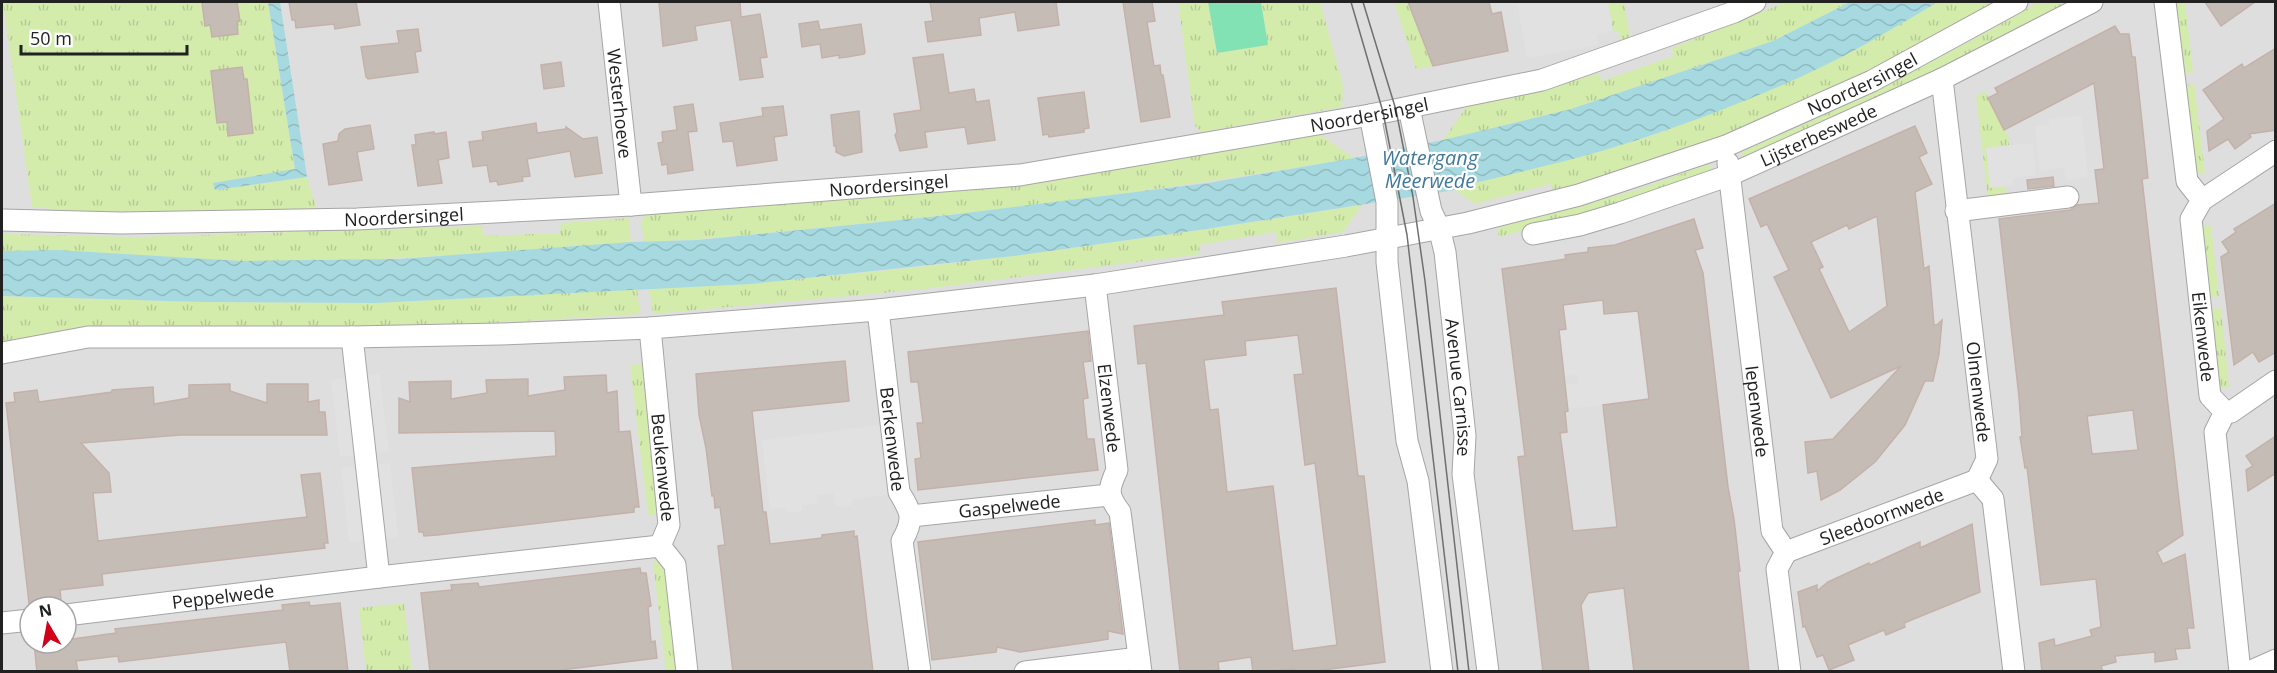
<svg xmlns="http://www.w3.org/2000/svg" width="2277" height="673" font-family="'Open Sans',sans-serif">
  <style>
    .residential { fill: #dfdede; fill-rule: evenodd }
    .grass { fill: url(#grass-tufts) }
    .pitch { fill: #83e2b3 }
    .parking { fill: #e1e1e1 }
    .water { fill: url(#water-waves) }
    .building { fill: #c6bcb6; stroke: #c4b1a9; stroke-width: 1.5; fill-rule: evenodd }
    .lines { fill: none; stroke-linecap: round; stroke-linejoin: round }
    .street-casing { stroke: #a5a5a5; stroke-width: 23 }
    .street { stroke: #fff; stroke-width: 21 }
    .tram { stroke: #6f6f6f; stroke-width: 1.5 }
    .labels { text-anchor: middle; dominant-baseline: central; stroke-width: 4.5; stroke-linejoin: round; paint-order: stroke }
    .street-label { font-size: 18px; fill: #212121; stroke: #fff }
    .water-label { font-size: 20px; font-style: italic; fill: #40799c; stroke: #fff }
  </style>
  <defs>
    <pattern id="grass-tufts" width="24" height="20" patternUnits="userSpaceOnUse" patternTransform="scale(1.5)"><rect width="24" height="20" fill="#d3ecac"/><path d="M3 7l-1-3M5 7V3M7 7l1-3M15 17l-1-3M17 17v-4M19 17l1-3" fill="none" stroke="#b5ca94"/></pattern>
    <pattern id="water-waves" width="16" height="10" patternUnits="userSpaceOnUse" patternTransform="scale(1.5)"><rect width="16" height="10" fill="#a6dae0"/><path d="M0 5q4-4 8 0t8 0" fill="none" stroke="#8fbbc0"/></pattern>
  </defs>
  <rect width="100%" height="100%" fill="#f1ede7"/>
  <path class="residential" d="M2,2H2275V671H2ZM30,607H66V643H30Z"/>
  <g class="grass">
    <path d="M3,2H268L295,170L213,183L215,190L307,177L317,210L95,213L32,207Z"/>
    <path d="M1178,2H1208L1217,53L1268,45L1261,2H1320L1343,85L1342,107L1202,132L1195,126Z"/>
    <path d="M1394,2H1408L1433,66L1416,69Z"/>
    <path d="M1608,2H1624L1630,37L1621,40L1618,31H1613Z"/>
    <path d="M1786,2H1850L1773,41L1571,109L1443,140L1470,102L1599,74L1602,81L1674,56L1672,48Z"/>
    <path d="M1938,2H1999C1922,43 1846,85 1766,120C1697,149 1625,170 1554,193L1551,184L1475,204L1452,188L1571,159L1654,135L1705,115L1801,76L1862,46Z"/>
    <path d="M2039,2H2076L1941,70L1744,160L1741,152C1844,108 1943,58 2039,2Z"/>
    <path d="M2171,2H2185L2193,72L2180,74Z"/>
    <path d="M2194,84L2205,173L2191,175L2180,86Z"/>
    <path d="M1985,91L2009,138V145L1986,148L1990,187L2005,186L2007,197L1988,199L1976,96Z"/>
    <path d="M1319,134L1354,158C1190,186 1026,208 860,224C788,231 716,239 644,242L641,221L647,213L1034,177L1036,184Z"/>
    <path d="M1709,164L1712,171L1613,206L1499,237L1497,228L1633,191Z"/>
    <path d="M1362,205L1343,232L1277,243L1276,232L1199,245L1200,254L924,289L653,314L649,288C888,278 1126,242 1362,205Z"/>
    <path d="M629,218L631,242C502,252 372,263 242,261C161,260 82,250 2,251V234L136,237L482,226L483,236L560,233L561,223Z"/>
    <path d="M2211,226L2219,296L2206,298L2197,227Z"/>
    <path d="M637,288L640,314L424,327L121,325L64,330L2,343V296L202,302L374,303Z"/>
    <path d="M2221,308L2229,387L2216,389L2207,310Z"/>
    <path d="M645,364L662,514L648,515L630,365Z"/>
    <path d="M662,560L669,567L681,671H666L653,561Z"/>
    <path d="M404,603L412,671H366L359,608Z"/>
  </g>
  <path class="pitch" d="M1208,2H1261L1268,45L1217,53Z"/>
  <g class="parking">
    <path d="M1517,2H1608L1613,31L1597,34L1599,45L1527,58Z"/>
    <path d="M2081,115L2088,177L2066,180L2064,168L2040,171L2035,126L2049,124V119Z"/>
    <path d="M2033,143L2036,175L2013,178L2014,185L1990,188L1986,148Z"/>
    <path d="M1603,300L1605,314L1639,311L1648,389L1644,400L1568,409L1565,385L1578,383V375L1564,376L1560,338L1552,331L1566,329L1565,321L1549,306Z"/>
    <path d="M379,374L389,451L340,457L331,380Z"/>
    <path d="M880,425L889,495L852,499V505L836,507L833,493L816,496L817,504L802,505V511L786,513L785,508L770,509L762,440Z"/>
    <path d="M390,463L398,537L349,542L341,468Z"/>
  </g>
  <g class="water">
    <path d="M268,2H280L307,177L215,190L213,183L295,169Z"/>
    <path d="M1850,2H1938C1914,16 1889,31 1864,45C1801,80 1723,111 1655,134C1589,157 1520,172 1453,188L1455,190L1206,229L1014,256L751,284L374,303L202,302L2,296V251L57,250L241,261L399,259L631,242L698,240L950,215L1208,183L1354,158L1443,140L1571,109L1773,41Z"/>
  </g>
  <g class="building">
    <path d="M202,2H237L240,21L237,22L238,34L212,37L210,25L205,26Z"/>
    <path d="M289,2H356L360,25L335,29L334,24L296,28L295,20H292Z"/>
    <path d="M659,2H740L741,17L760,14L767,57L760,58L763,77L740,80L731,20L695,26L697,40L663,46Z"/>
    <path d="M930,2H1056L1059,25L1018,31L1015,12L979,18L981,35L928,42L925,22L933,21Z"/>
    <path d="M1123,2H1152L1155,21L1147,22L1154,66L1160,65L1161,75H1163L1170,117L1141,122Z"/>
    <path d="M1408,2H1489L1492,14L1501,12L1508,51L1433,66Z"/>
    <path d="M2205,2H2255L2221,26Z"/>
    <path d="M818,21L820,30L861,24L865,52L864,54L847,57L839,58V55L822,58L820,44L802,47L799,24Z"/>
    <path d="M2115,26L2120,34H2129L2132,57H2135L2148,178L2142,179L2183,535L2157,552L2163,564L2185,554L2194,628H2187L2190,648L2175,649L2177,659L2155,662V652L2115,656L2116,662L2101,666L2103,672H2042L2039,643L2054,639L2055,646L2092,636L2090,630L2101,627L2096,579L2041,585L2027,467L2025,468L2020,437H2022L2019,397L1999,219L2070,210L2077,205L2099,203L2095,170L2104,169L2094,83L2004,130L1988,98L1998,93L1995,88ZM2133,410L2138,450L2092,454L2087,416Z"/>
    <path d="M418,29L421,51L415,52L418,72L368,79L366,77L361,47L399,43L397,31Z"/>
    <path d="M2276,48V130L2249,134L2251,137L2235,149L2228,139L2209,151L2207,131L2224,119L2203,90L2242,64L2244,68Z"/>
    <path d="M943,54L949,93L974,89L976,102L989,100L995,140L968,144L965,127L925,132L927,147L900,151L895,135L897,132L894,114L921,110L913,58Z"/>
    <path d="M561,62L564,86L544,89L541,65Z"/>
    <path d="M242,67L244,79H247L253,133L228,136L227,122L217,123L211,71Z"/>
    <path d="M1084,92L1089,128L1084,129V132L1049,137L1048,134L1043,135L1038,98Z"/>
    <path d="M693,104L697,131L688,132L693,170L668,174L667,164L662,165L658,143L663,142L662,132L677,130L674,107Z"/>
    <path d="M783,106L787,135L774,137L777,160L737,166L733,141L723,142L720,123L763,116L762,108Z"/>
    <path d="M859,111L862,152L844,156L836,152V146H834L831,115Z"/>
    <path d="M536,123L537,133L566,129V127L583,139L597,137L602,173L575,177L570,151L527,159L530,176L522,177L523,181L510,183L498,185L497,181L490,182L487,165L473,167L469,142L483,140L482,132Z"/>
    <path d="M370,125L374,149L357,152L362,180L329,185L323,144L338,141L339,134L345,129Z"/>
    <path d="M1915,126L1927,153L1919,157L1932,184L1915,192L1924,269L1929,266L1934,325H1937L1942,320L1939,354L1933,381H1925L1905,425L1875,462L1840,490L1821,500L1817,471L1808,473L1805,442L1833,439L1901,366L1831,398L1774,277L1789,270L1767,224L1761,227L1749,199ZM1877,216L1887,306L1849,332L1819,269L1823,267L1811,242L1847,225L1849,229Z"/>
    <path d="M434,132V134L446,132L449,158L438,160L442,183L418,186L412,145H416L415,135Z"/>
    <path d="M2053,177L2054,186L2028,189L2027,180Z"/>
    <path d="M2276,203V352L2259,362L2253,352L2234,365L2221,257L2229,252L2222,242L2236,232L2234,229Z"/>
    <path d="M1694,219L1703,248L1695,250L1703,273L1728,487L1734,519L1740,571H1738L1749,672H1634L1624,588L1588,593L1581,605L1589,672H1543L1518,457L1525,456L1502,269L1566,259L1565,255L1588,252V248L1615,245ZM1603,300L1604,314L1638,311L1649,399L1603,405L1617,527L1573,531L1560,433L1567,432L1565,412L1568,411L1559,330L1566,329L1563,305Z"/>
    <path d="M1336,288L1358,476H1364L1385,662L1307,672H1294V669L1253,672L1251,657L1218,662L1219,670L1180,672L1146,363L1138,364L1134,326L1224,315L1222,302ZM1298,335L1303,374L1294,375L1305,465L1315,463L1337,645L1293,651L1273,486L1227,492L1218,409L1210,410L1204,360L1246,355L1245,341Z"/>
    <path d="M1088,331L1091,361L1083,362L1088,398L1083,399L1087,439H1094L1098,470L918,490L915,459L921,458L917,423H923L918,382H911L908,352Z"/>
    <path d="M845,361L849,401L752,411L763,512H766L770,544L822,538V535L854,531V537L857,536L873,672H733L718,546L725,545L720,507L715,508L714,496H712L706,448L699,415L696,374Z"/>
    <path d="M606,375L607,393L617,391L619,432L630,431L639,507H634V512L437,535L424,536L423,532H419L412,468L556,456L555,431L399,433V398L410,402L409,382L451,381V399L487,393L486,380L528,379V396L565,390L564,377Z"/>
    <path d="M230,384V391L267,403V384H308V402L319,400V412H325L327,435H180L81,443L109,473L111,492L93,493L98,541L307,517L301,475L320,473L328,543H324L325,548L102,574L103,585L60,590L61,600L29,603L6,403L15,402L14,393L37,390L39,402L112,392V390L153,387L154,404L189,398V385Z"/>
    <path d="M2276,436V473L2248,491L2246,470L2253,466L2246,456Z"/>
    <path d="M1095,520V525L1109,523L1123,634L1108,631V639L1090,642L1020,652L997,647L996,652L932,660L918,542Z"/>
    <path d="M1972,524L1980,592L1904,623L1905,627L1886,635L1884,630L1848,645L1854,660L1829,670L1823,655L1817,657L1805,626L1803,627L1798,592L1817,585V591L1828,582L1869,563L1870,565L1920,542V548Z"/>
    <path d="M640,568L641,573H646L651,606L648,607L651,642L655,641L657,658L545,672H430L421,593L452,590L451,585L478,583L479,587Z"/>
    <path d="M309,602L310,606L340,603L348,672H290L286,642L119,662L118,656L76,661L78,672H37L34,643H66V640L116,633L115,629L283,610L282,605Z"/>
  </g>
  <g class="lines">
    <defs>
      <g id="street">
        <path id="s1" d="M609,2L631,205"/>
        <path id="s2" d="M2165,2L2187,181L2202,200L2191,219L2210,396L2225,412L2215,432L2240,672"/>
        <path id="s3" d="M1942,79L1987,459L1977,480"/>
        <path id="s4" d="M1409,108L1431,211L1439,228L1445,252L1465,436L1463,474L1488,672"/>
        <path d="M1370,115L1387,202V262L1407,441L1418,481L1442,672"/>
        <path id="s5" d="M1728,163L1772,531L1786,552"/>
        <path d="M2202,200L2276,151"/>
        <path d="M1956,211L2068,197"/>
        <path id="s6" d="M2,220L121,223L357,219L631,205L1020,175L1370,115L1542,80L1734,12L1755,2"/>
        <path id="s7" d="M1533,234L1580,225L1620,213L1730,175L1942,79L2092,2"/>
        <path id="s8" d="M1095,285L1117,470C1108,489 1107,495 1120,512L1141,672"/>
        <path id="s9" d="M878,310L899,492C911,512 915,518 902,541L920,672"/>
        <path id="s10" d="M650,328L669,525L660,546L675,565L687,672"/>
        <path d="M352,337L379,577"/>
        <path id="s11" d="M2,353L88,337H352L501,334L650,328L878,310L1095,285L1346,246L1468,223L1579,195L1726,146L1872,81L2017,2"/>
        <path d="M2225,412H2231L2276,381"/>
        <path d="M1977,480L1993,499L2014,672"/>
        <path id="s12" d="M911,516L1109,495"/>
        <path id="s13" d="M1786,552L1977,480"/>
        <path d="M1786,552L1777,569L1790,672"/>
        <path id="s14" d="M66,615L379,577L660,546"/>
        <path d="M2,623L30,620"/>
        <path d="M1025,672L1139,658"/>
        <path d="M2249,672L2276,660"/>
      </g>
    </defs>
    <use href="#street" class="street-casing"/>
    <use href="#street" class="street"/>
    <g class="tram">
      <path d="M1351,2L1383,112L1407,235L1458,672"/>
      <path d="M1363,2L1396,110L1413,197L1425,281L1469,672"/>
    </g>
  </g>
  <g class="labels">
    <g class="street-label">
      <text stroke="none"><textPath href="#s11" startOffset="1894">Noordersingel</textPath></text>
      <text stroke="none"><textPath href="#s1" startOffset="102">Westerhoeve</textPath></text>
      <text stroke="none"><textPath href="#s6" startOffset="1374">Noordersingel</textPath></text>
      <text stroke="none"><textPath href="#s7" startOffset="303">Lijsterbeswede</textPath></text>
      <text stroke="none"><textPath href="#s6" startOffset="888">Noordersingel</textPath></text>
      <text stroke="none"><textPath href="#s6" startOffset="402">Noordersingel</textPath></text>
      <text stroke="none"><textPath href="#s2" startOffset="345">Eikenwede</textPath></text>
      <text stroke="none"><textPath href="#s4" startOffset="285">Avenue Carnisse</textPath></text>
      <text stroke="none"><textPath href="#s3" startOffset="315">Olmenwede</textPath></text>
      <text stroke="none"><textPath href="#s8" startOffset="124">Elzenwede</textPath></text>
      <text stroke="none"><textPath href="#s5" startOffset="250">Iepenwede</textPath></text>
      <text stroke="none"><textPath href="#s9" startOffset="130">Berkenwede</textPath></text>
      <text stroke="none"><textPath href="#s10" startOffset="140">Beukenwede</textPath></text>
      <text stroke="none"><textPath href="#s12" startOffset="99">Gaspelwede</textPath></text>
      <text stroke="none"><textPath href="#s13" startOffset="102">Sleedoornwede</textPath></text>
      <text stroke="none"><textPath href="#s14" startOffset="158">Peppelwede</textPath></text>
    </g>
    <g class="water-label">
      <text x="1430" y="157">Watergang<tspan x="1430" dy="23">Meerwede</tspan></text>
    </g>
  </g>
  <rect width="2277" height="673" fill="none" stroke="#212121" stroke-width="6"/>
  <g transform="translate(48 625) rotate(350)"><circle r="28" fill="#ffffff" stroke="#a6a6a6" stroke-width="1.5"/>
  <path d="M0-4.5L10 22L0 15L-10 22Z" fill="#d10018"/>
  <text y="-9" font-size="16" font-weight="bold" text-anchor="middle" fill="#212121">N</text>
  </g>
  <path d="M21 45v9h166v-9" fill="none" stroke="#212121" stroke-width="3"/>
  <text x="30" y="45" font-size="18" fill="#212121" stroke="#ffffff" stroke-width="4.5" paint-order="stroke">50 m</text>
</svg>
